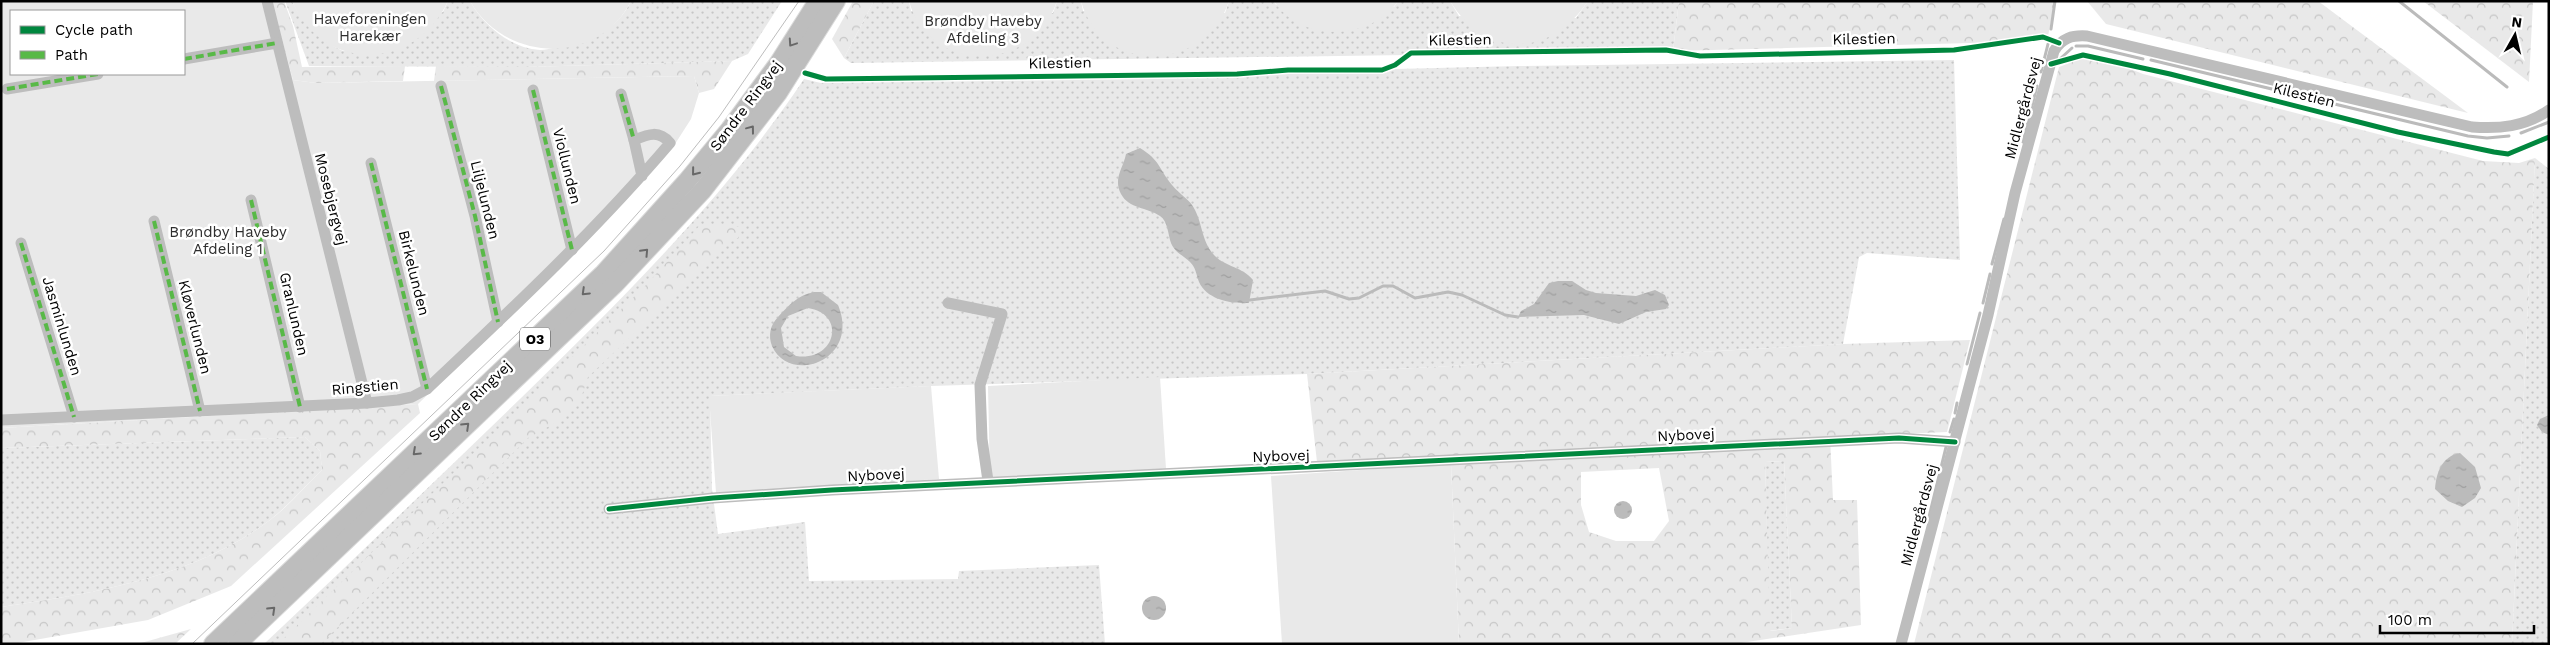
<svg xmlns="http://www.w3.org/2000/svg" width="2550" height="645" font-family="'Work Sans',sans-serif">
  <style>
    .grass { fill: url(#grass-dots) }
    .forest { fill: url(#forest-crowns); fill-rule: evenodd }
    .garden { fill: #e9e9e9; fill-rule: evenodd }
    .water { fill: url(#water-ripples); fill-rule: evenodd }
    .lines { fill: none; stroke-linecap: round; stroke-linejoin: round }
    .stream { stroke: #bbb; stroke-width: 3 }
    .primary-casing { stroke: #dbdbdb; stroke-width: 20 }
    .minor { stroke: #bdbdbd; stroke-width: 11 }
    .primary { stroke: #bdbdbd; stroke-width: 18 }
    .tram { stroke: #bdbdbd; stroke-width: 1 }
    .quiet { stroke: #58b947; stroke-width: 4; stroke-dasharray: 8 4; stroke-linecap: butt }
    .cycleway-casing { stroke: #fff; stroke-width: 8 }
    .cycleway { stroke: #00873e; stroke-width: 5 }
    .oneway { stroke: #686868 }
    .labels { text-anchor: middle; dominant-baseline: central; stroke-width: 5; stroke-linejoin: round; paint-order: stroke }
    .shield { fill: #fff; stroke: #4c4c4c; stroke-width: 1 }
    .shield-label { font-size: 14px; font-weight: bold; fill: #000 }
    .park-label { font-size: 15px; fill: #2e2e2e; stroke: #fff }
    .street-label { font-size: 15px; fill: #000; stroke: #fff }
  </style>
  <defs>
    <pattern id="grass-dots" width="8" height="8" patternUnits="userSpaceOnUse" patternTransform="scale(1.25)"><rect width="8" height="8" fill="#e9e9e9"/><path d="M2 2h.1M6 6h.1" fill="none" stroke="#c6c6c6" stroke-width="1.8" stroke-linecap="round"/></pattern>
    <pattern id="forest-crowns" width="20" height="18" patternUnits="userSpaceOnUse" patternTransform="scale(1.25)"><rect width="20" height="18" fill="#e9e9e9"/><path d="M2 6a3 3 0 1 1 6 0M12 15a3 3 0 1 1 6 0" fill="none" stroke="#c6c6c6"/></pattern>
    <pattern id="water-ripples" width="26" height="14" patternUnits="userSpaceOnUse" patternTransform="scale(1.25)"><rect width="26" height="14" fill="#bbb"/><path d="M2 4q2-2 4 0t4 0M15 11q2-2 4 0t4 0" fill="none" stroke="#9f9f9f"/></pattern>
  </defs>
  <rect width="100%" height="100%" fill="#fff"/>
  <g class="grass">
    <path d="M285,1H292C302,23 322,41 343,51L443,12L448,1H470C483,25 512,49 540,50C551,50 564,44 574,42C600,36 618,27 631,1H782L748,54L732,61L526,67L309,66Z"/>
    <path d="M874,1H909L911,11L1053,13L1057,1H1081L1083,11L1225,13L1229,1H1274L1276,5L1394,7L1398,1H1450L1459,16L1576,18L1588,1H1679L1673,51L851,63L844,58Z"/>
    <path d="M1954,60L1960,260L1867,253L1859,257L1843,344L1307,374L931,386L710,396L712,489L718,534L805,522L809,581L958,579L959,571L1099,565L1105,644H264C350,563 435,481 520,399C622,299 724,199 804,79L821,83L1520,66Z"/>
    <path d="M2535,158L2549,169V644H2512Z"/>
    <path d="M305,437L320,451L322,470C305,486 288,506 270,520C193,578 94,593 1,607V448Z"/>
    <path d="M1784,461L1792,628L1769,631L1765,462Z"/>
  </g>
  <g class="forest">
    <path d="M271,1H284L293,26L302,67L405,66L403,81L316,83L293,80Z"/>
    <path d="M853,1H874L844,58L832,39Z"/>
    <path d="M1679,1H2055L2047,41L1673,51Z"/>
    <path d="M2087,1H2318L2468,113L2106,24Z"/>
    <path d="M2423,1H2533L2529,82Z"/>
    <path d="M2093,54L2143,74L2483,161L2519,163L2535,158L2512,644H1914L2059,67Z"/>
    <path d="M732,61L714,89L699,93L694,76L434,81L436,66L526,67Z"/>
    <path d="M701,224L742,227L738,238L726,244L697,274L588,377L579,404L564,418L528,438L321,644H278L647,284Z"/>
    <path d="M1970,340L1947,432L1830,437L1833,500H1857L1861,625L1734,644H1459L1451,464L1317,462L1307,374L1843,344ZM1784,461L1792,628L1770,631L1765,462ZM1659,468L1669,521L1654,541H1616L1589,532L1581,505V472Z"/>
    <path d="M418,404L420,413L231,586L148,620L12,644H1V607C94,593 193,578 270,520C289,506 305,486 322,470L320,451L305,437L1,448V428Z"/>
    <path d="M191,629L175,644H135L141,643Z"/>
  </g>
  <g class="garden">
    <path d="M1,1H272L293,80L316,83L694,76L699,93L691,119L675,144L578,248L418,404L1,428ZM11,11H184V74H11Z"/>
    <path d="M292,1H448C416,71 323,74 292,1Z"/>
    <path d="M470,1H631C598,67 504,62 470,1Z"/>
    <path d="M909,1H1057C1034,73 929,76 909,1Z"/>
    <path d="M1081,1H1229C1206,73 1101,76 1081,1Z"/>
    <path d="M1274,1H1398C1371,41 1300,43 1274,1Z"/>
    <path d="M1450,1H1588C1551,57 1486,60 1450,1Z"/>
    <path d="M1160,377L1166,469L990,480L988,386Z"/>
    <path d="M931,386L939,479L716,493L709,396Z"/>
    <path d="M1451,464L1459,644H1282L1271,476Z"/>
  </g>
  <g class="water">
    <path d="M1140,148C1160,160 1159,169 1172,185C1180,195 1190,199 1195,210C1203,226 1202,243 1215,256C1226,267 1243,267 1253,280L1249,303C1232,304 1207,300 1199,282C1196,274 1196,268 1190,262C1183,255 1175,253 1171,243C1168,235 1168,221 1160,216C1147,207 1129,209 1121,194C1113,178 1123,169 1126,154Z"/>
    <path d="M1558,281H1572L1586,290L1596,293L1636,296L1655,290L1665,295L1669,305L1666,309L1646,312L1619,324L1584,315L1518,317L1521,311L1534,304L1549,283Z"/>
    <path d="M814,292H821L838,305C861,360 790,386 772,346C768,336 770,325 778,317C789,305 798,295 814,292ZM808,308C847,314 836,362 796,356L784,347L781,328L788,316Z"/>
    <path d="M2549,415V435L2542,432L2537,425L2540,419Z"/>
    <path d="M2460,453L2475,467L2481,488L2475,498L2462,507L2448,501L2435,489C2436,473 2442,456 2460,453Z"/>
    <circle cx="1623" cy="510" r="9"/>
    <circle cx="1154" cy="608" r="12"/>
  </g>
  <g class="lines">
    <g class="stream">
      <path d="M2399,1L2507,87"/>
      <path d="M2051,29L2055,1"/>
      <path d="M2076,46H2088L2143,59"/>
      <path d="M2061,58L2072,48"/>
      <path d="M2151,60L2468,136L2487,138L2509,136"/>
      <path d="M2041,72L2048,44"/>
      <path d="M2521,133L2549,122"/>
      <path d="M2023,142L2037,86"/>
      <path d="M1992,264L2004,219"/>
      <path d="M1250,300L1325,291L1349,299L1359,298L1383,286H1393L1415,298L1448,292L1462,295L1505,315L1518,317"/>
      <path d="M1983,303L1990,274"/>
      <path d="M1967,364L1980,313"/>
      <path d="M1955,413L1957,403"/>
      <path d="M1950,432L1954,419"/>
      <path d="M1928,521L1946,447"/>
    </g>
    <defs>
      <g id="primary">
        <path d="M213,644L604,273L687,181L730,129L778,64L818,1"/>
        <path d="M237,644L615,284L703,190L778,93L836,1"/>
      </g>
    </defs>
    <use href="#primary" class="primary-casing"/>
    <g class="minor">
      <path d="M267,1L367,403"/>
      <path d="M184,59L277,43"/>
      <path d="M441,86L475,216L498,322"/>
      <path d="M7,89L98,74"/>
      <path d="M533,90L572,250"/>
      <path d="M621,94L634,140"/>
      <path d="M371,163L427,389"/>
      <path d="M251,200L300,407"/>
      <path d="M154,221L200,411"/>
      <path d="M21,243L74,417"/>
      <path d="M948,303L1002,314L980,385L982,439L988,481"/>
      <path d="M1,420L367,403L398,400L412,397L427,389C511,310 595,231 670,143C659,130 649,134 634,140L642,176"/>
      <path d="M609,509L713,498L832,490L1899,438L1955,442"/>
      <path d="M1901,644L1988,315L2015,193L2054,51C2062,38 2072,35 2087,36L2472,127C2499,129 2525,127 2549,110"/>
    </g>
    <use href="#primary" class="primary"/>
    <path class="tram" d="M192,644L604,251L680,166L719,117L799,1"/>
    <g class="quiet">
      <path d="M184,59L277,43"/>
      <path d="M441,86L475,216L498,322"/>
      <path d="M7,89L98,74"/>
      <path d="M533,90L572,250"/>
      <path d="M621,94L634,140"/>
      <path d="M371,163L427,389"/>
      <path d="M251,200L300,407"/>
      <path d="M154,221L200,411"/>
      <path d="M21,243L74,417"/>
    </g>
    <defs>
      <g id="cycleway">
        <path d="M2051,64L2083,55L2170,74L2398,132L2494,152L2508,154L2549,137"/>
        <path d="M805,73L826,79L1237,74L1288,70H1382L1395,65L1411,53L1666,50L1700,56L1954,50L2043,37L2059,43"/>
        <path d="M609,509L713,498L832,490L1899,438L1955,442"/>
      </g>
    </defs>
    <use href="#cycleway" class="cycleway-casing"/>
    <use href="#cycleway" class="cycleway"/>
  </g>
  <defs><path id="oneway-chevron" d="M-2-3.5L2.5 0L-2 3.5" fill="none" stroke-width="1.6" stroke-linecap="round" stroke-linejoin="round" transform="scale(1.25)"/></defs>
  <g class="oneway">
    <use href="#oneway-chevron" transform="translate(792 43) rotate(124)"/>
    <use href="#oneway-chevron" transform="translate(751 129) rotate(-53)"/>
    <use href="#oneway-chevron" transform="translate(695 172) rotate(129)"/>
    <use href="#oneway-chevron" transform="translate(645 252) rotate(-47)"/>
    <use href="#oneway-chevron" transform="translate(585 292) rotate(136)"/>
    <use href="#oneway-chevron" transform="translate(466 426) rotate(-44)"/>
    <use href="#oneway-chevron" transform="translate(416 452) rotate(137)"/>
    <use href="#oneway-chevron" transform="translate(272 610) rotate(-44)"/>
  </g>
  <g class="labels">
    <rect class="shield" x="520" y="327.5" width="30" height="23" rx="4"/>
    <g class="shield-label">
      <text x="535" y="339">O3</text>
    </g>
    <g class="park-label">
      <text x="370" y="19">Haveforeningen<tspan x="370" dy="17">Harekær</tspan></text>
      <text x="983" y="21">Brøndby Haveby<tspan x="983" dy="17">Afdeling 3</tspan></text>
      <text x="228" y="232">Brøndby Haveby<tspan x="228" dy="17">Afdeling 1</tspan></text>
    </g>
    <g class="street-label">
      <text transform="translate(1864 39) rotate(-1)">Kilestien</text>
      <text transform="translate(1460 40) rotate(-1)">Kilestien</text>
      <text transform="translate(1060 63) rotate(-1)">Kilestien</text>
      <text transform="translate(2304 95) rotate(14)">Kilestien</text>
      <text transform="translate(746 106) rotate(-53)">Søndre Ringvej</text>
      <text transform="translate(2023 108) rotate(-75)">Midlergårdsvej</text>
      <text transform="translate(567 166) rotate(76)">Viollunden</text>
      <text transform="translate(331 199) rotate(76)">Mosebjergvej</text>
      <text transform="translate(485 200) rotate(76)">Liljelunden</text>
      <text transform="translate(414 273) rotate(76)">Birkelunden</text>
      <text transform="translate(294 314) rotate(77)">Granlunden</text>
      <text transform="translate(62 326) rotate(73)">Jasminlunden</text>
      <text transform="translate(195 327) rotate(76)">Kløverlunden</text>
      <text transform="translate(365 387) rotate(-5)">Ringstien</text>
      <text transform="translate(470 401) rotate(-44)">Søndre Ringvej</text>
      <text transform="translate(1686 435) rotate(-3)">Nybovej</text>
      <text transform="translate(1281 456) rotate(-2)">Nybovej</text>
      <text transform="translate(876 475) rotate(-3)">Nybovej</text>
      <text transform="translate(1919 515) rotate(-75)">Midlergårdsvej</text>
    </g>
  </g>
  <rect width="2550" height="645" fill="none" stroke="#000000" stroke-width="5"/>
  <rect x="10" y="10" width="175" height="65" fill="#ffffff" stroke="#999999"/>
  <rect x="20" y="26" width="25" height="8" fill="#00873e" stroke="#999999"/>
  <text x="55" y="35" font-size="15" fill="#000000">Cycle path</text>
  <rect x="20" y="51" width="25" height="8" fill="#58b947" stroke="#999999"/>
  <text x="55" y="60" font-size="15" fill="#000000">Path</text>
  <g transform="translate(2515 35) rotate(8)" stroke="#ffffff" stroke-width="4" paint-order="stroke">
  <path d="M0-4L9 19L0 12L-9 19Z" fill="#000000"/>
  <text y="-8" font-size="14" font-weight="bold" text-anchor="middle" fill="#000000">N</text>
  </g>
  <path d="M2380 625v8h154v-8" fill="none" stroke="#000000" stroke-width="2.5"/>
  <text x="2388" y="625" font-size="15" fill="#000000" stroke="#ffffff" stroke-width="4" paint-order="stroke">100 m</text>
</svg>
